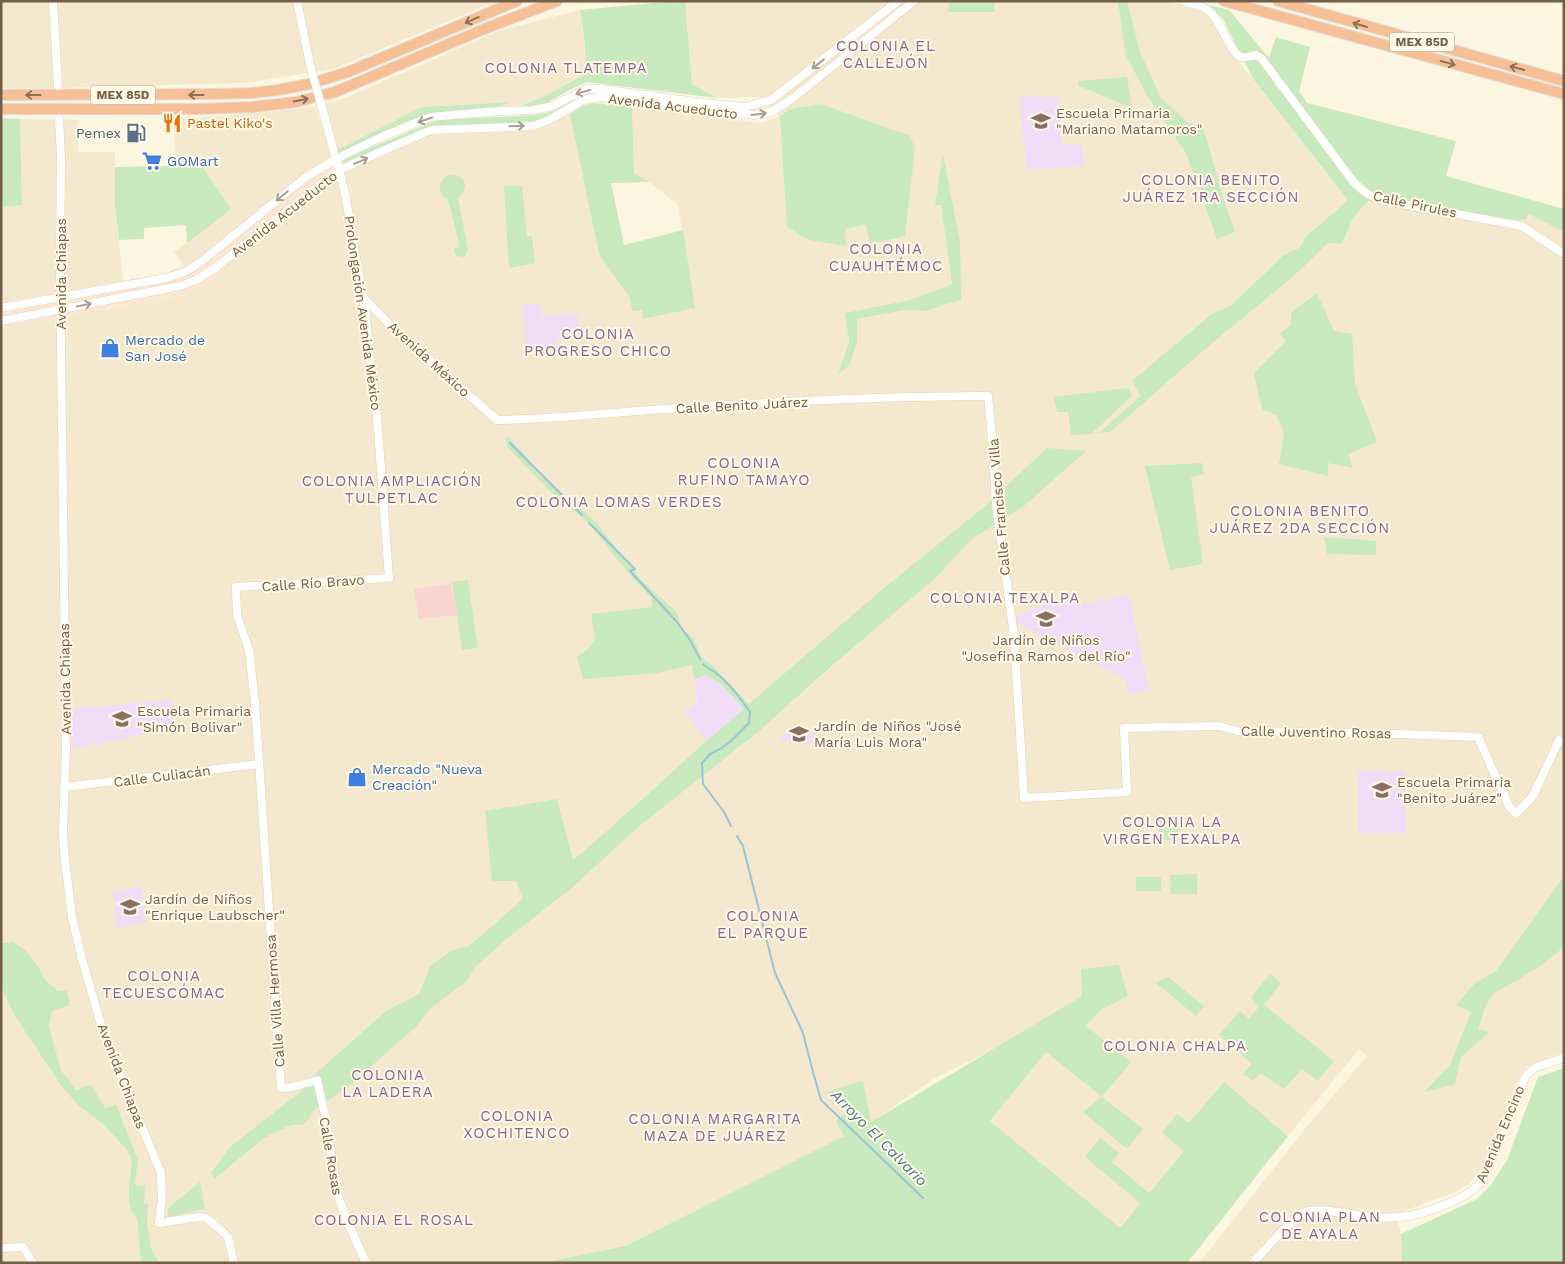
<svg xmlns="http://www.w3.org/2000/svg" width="1565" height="1264" font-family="'Work Sans',sans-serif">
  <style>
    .residential { fill: #f4e9ce; fill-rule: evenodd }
    .commercial { fill: #fde6d3 }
    .education { fill: #f2ddf8 }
    .medical { fill: #fad5d3 }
    .green { fill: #c9e9bf }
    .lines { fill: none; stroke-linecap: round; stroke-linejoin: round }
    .stream { stroke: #9bc4d7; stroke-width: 2 }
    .secondary-casing { stroke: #e2d2b7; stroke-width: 9 }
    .highway-casing { stroke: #e0dcd7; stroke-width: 12 }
    .secondary { stroke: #fff; stroke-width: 8 }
    .highway { stroke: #f7bf96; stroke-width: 10 }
    .secondary-bridge-casing { stroke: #e2d2b7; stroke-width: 9; stroke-linecap: butt }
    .secondary-bridge { stroke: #fff; stroke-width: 8 }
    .oneway { stroke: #8d7157 }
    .oneway2 { stroke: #ab9e91 }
    .labels { text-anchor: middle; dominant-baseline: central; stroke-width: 4; stroke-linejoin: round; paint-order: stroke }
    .shield { fill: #fff9e6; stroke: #9d8c77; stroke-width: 1 }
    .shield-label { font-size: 12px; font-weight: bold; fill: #735e47 }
    .street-label { font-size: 14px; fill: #735e47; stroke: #fff9e6 }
    .education-label { font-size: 14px; fill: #785e54; stroke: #fff9e6; text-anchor: start }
    .food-label { font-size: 14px; fill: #c56008; stroke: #fff9e6; text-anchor: start }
    .service-label { font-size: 14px; fill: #4e5e75; stroke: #fff9e6; text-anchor: end }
    .shop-label { font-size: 14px; fill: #366cbe; stroke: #fff9e6; text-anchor: start }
    .neighbourhood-label { font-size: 15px; letter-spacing: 1px; fill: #8d6396; stroke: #fff9e6 }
    .water-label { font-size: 15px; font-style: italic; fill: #44768d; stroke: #fff9e6 }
  </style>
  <rect width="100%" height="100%" fill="#fcf6e0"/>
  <g class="residential">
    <path d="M1,1H497L333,69L246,83L22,89L1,88Z"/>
    <path d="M685,1H950L947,11L995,12L994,1H1165L1207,12L1228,48L1348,200L1307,234L1299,248L1282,256L1261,277L1230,306L1213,313L1184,337L1155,393L1210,345L1294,276L1328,243L1342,244L1353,218L1370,199L1386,206L1457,219L1529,214L1564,232V1052L1528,1066L1518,1079L1487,1162L1469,1184L1453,1193L1396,1214L1401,1234L1402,1263H1199L1309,1124L1367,1056L1359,1049L1288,1136L1277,1128L1184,1151L1119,1228L990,1121L1046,1052L1102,1097L1086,1026L1101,1010L1128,996L1119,965L1083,996L1004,1044L935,1078L871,1122L831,1090L826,1091L847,1114L844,1136L625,1246L542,1263H159L151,1248L147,1223L148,1204H144L135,1185L138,1160L116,1106L105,1108L76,1091L61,1070L49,1026L52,1011L66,990L58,991L45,980L39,968L13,942L1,943V326L181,297L198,288L174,252L231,209L201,165H176L173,120L316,107L337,176L429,135L531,131L545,127L570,114L599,253L630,298L632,310H642L643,319L694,308L678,205L649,182L634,173L632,107L761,123L779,116L760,97L717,98L692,84ZM821,104L905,236L870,243L866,225L845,229V246ZM943,156L961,300L925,311L906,310L857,319V343L849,366L838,374L849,342L845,313L910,300L952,284L941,205H936ZM506,435L525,455L536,472L596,522L641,580L677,612L681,628L693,637L701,656L712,665L749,704L872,599L876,628L758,732L636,829L573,887L513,934L475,967L467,981L429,1010L416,1027L350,1085L313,1111L310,1118L296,1126H290L263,1139L216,1179L230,1147L305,1088L315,1074L386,1011L419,994L430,966L452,950L469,946L524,899L516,881L573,861L615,825L707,741L685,712L697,703L692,665L658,673L577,657L589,648L595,639L652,607L651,598L618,561L592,526L552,493Z"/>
    <path d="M580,10L584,40L586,70L584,74L585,75L543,97L515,108L495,109L508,102L422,107L337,150L326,103L341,100L498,31Z"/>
    <path d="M20,119L78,120V152H115V206L123,281L1,303V207L22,205Z"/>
    <path d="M1,986L13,1013L62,1087L78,1105L102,1123L126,1149L132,1160L129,1186V1200L131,1210L137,1219L141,1263H1Z"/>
  </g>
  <path class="commercial" d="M331,158L337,176L287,212L219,270L221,275L199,288L181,297L1,326V303L163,274L184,266L201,256L302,174Z"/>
  <g class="education">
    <path d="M1019,97H1058L1062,144H1081L1084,166L1027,170Z"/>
    <path d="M540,303L542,317L577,313L580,337L557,339V345L526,349L522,305Z"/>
    <path d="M1071,594L1074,606L1129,595L1149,691L1127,693L1125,679L1016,622V616Z"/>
    <path d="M706,675L721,684L744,709L707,741L685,712L697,703L694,679Z"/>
    <path d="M172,700L174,730L138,735L125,739L72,748L71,709Z"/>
    <path d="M790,726L795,729L815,731V744H803L783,741L780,737Z"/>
    <path d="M1358,771H1405L1406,833H1358Z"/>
    <path d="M142,886L146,922L117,928L113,892Z"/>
  </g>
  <path class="medical" d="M451,584L457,615L419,619L414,589Z"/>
  <g class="green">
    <path d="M676,1H685L692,84L717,98L588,82L575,87L545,104L515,108L543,97L584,75C588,55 583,31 580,10Z"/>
    <path d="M950,1H994L995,12H947Z"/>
    <path d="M1118,1H1127L1140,52L1161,98L1188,123L1203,126L1222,194L1235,232L1217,239L1186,153L1148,97L1126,56Z"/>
    <path d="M1209,5L1229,10L1269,58L1276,37L1310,47L1299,91L1307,103L1456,141L1446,176L1564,209V232L1529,214L1525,220C1474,219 1419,219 1370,199L1353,218L1342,244L1328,243L1294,276L1210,345L1110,432L1099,433L1141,396L1132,381L1213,313L1230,306L1261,277L1282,256L1299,248L1307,235L1348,200L1253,79L1223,19Z"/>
    <path d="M1127,77L1132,108L1079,86L1078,81Z"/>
    <path d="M582,95L553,115L533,122L440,127L344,165L343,159L437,120L535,115L550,112Z"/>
    <path d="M510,102L495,109L431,115L339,155L337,150L422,107Z"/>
    <path d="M595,103L632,107L634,173L649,182L611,183L624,245L683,230L695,308L643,319L642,310L632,311L630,298L599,254L570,114L584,105Z"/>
    <path d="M821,104L910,136L915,148L905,236L870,244L866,225L845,229L846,246L809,240L787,227L780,116L790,109Z"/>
    <path d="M1,118L20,119L22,205L1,207Z"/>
    <path d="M943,154L960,243L961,300L925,311L906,310L857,319V343L849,366L838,374L849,342L845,313L910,300L952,284L941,205H935Z"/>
    <path d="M201,165L231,209L187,243L186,225L144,228V239L119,240L115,206V167Z"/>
    <path d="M449,175C466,173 470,188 458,198L468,249L466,255L463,257L457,256L454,251V249L460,247L448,199C436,194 438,181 449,175Z"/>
    <path d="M504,186H522L527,236H532L535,263L509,268Z"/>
    <path d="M1317,293L1334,331L1352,334L1355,384L1377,442L1348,454L1353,468L1328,463V476L1279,464L1284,433L1276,415L1262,409L1254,373L1286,341L1280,334L1291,324V313Z"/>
    <path d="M1128,388L1133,395L1091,434L1071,435L1068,412H1057L1054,397Z"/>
    <path d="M506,435L525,455L536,472L596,522L641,580L677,612L681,628L693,637L701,656L712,665L749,704L884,588L984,507L1047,448L1086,451L1024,506L972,539L934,579L833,665L758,732L636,829L573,887L513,934L475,967L467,981L429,1010L416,1027L350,1085L313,1111L310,1118L304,1124L289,1126L263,1139L215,1179L211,1173L230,1147L305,1088L315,1074L386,1011L419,994L430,966L452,950L469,946L523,899L516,881H492L485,811L557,799L573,860C631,812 685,758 744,709L721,684L706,675L694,679L692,665L658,673L583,679L577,657L589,648L595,639L591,614L652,607L651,598L618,561L592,526L552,493L507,447Z"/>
    <path d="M1202,463L1204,474L1191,477L1203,564L1170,570L1145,466Z"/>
    <path d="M1324,537L1376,541V555L1327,554Z"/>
    <path d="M468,580L478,648L462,650L452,582Z"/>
    <path d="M1159,816H1179L1180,840H1159Z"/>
    <path d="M1197,874V894H1171L1170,875Z"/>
    <path d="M1564,876V947L1536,969L1493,994L1486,1005L1478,1029L1489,1032L1461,1057L1455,1084L1424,1092L1450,1065L1471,1012L1456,1005L1475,983L1496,971Z"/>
    <rect x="1136" y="877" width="25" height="14"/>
    <path d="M13,942L25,950L39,968L45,980L58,991L67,990L70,1005L52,1011L49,1026L61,1070L76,1090L91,1085L105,1108L116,1105L138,1160L135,1185L145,1186L144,1204L148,1203L147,1223L151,1248L159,1263H141L137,1219L131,1210L129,1200V1186L132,1160L126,1149L102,1123L78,1105L62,1087L13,1013L1,986V943Z"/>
    <path d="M1119,965L1128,996L1101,1010L1086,1026L1131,1062L1102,1097L1143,1129L1127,1149L1083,1112L1102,1097L1046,1052L990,1121L1120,1228L1140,1203L1085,1157L1100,1138L1119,1153L1112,1162L1149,1193L1184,1151L1162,1133L1177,1114L1189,1123L1224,1082L1288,1136L1187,1263H542L625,1246L844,1136L836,1121L846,1113L825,1092L863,1081L871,1122L1082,996L1081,969Z"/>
    <path d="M1270,974L1281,983L1264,1005L1334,1061L1318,1081L1302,1069L1284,1089L1261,1073L1253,1081L1243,1074L1252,1064L1219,1035L1240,1011L1249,1019L1258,1008L1251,997Z"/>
    <path d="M1168,977L1204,1006L1196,1016L1156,983Z"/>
    <path d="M1564,1068V1263H1402L1401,1234L1477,1199L1491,1185L1507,1160L1538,1077Z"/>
    <path d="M200,1182L205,1209L168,1217V1208Z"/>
  </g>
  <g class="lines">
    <g class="stream">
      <path d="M510,443L582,515"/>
      <path d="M589,523L635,569L630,571L677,622L690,640L700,659"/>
      <path d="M703,664C707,669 711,669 716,673C728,682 741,699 750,712L749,723L732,740L722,748L710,754L702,763L703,784L724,812L731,826"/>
      <path d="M737,836L743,846L775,973L803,1033L813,1072L821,1100L923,1198"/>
    </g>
    <defs>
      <g id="secondary">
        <path d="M53,1L58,86"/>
        <path d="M297,1L311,69"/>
        <path d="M1183,1C1191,4 1203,6 1209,11C1221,20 1230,54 1241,57C1246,58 1251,56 1256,55L1262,59L1352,180C1362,191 1371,198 1386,201L1522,226L1564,254"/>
        <path d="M323,111L345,193L366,316L370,364L374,388L378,428L389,578L236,587L237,615L249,650L255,702L281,1088L293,1087L317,1080L326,1120L338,1196L349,1225L366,1263"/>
        <path d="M59,119L61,156L60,267L66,747L63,830L64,852L72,917L82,959L104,1035L161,1173L162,1199L159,1223L199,1217L206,1218L220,1229L228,1237L234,1263"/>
        <path d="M362,296L392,327L497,420C553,419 608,413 663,409C771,402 880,396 988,396L993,448L996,504L1014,636L1024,798L1127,792L1124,728L1219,726L1237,731L1401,734L1478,737L1509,806L1516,814L1533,796L1559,740L1564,743"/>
        <path d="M1,308L166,278L185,272L202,261L306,177L336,159L381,137L430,117L498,111L533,110L553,106L586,89H601L703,103L746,107L771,100L898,1"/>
        <path d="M1,321L180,286L196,280L215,268L339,170L431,130L533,126L549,120L583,100L599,97L754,115L771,112L792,99L914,1"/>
        <path d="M64,787L259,764"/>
        <path d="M1,1248L23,1247L33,1263"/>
        <path d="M1253,1263C1264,1251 1291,1218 1305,1212C1316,1207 1355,1215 1369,1217C1379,1218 1390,1218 1400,1217C1423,1215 1472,1198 1484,1178L1526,1075L1536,1067L1564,1058"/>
      </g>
      <g id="highway">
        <path d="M1224,1L1564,94"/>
        <path d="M1278,1L1564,81"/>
        <path d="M1,95L212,94L252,93L278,90L309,84L348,72L517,1"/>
        <path d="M1,109H197L253,107L296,102L335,92L489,27L557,1"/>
      </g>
    </defs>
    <use href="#secondary" class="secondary-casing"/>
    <use href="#highway" class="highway-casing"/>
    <use href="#secondary" class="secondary"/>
    <use href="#highway" class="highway"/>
    <defs>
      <path id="secondary-bridge" d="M311,69L323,111"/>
    </defs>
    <use href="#secondary-bridge" class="secondary-bridge-casing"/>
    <use href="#secondary-bridge" class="secondary-bridge"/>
  </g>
  <defs><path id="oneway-shaft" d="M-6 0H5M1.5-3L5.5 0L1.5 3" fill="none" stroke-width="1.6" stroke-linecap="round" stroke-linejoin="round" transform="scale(1.25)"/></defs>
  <g class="oneway">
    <use href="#oneway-shaft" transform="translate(472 20) rotate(156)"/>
    <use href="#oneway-shaft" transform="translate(1360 25) rotate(-164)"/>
    <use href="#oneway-shaft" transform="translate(1448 63) rotate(15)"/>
    <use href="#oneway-shaft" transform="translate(1517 68) rotate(-165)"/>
    <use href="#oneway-shaft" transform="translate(33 95) rotate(-180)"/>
    <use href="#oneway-shaft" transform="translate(196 95) rotate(180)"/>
    <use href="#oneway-shaft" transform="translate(301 100) rotate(-12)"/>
  </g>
  <g class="oneway2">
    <use href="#oneway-shaft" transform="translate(818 64) rotate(142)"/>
    <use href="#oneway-shaft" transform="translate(583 92) rotate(165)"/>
    <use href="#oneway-shaft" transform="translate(759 114) rotate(-7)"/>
    <use href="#oneway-shaft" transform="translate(425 120) rotate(161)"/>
    <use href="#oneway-shaft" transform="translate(517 126) rotate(-2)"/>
    <use href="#oneway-shaft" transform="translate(361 161) rotate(-23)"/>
    <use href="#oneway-shaft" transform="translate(282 196) rotate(141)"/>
    <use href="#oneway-shaft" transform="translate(84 305) rotate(-11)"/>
  </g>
  <defs>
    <symbol id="school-bare" viewBox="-9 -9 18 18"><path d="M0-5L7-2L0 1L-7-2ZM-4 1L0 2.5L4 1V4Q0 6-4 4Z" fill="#8d6e63" stroke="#fff9e6" stroke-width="2.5" paint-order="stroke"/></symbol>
    <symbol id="restaurant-bare" viewBox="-9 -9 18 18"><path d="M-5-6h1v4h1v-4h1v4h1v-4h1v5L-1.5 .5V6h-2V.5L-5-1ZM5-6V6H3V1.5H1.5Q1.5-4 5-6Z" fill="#e8710a" stroke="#fff9e6" stroke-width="2.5" paint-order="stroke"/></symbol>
    <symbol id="fuel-bare" viewBox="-9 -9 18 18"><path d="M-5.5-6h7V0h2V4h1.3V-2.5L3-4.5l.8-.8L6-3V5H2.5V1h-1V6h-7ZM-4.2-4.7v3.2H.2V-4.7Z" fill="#5c6f8a" stroke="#fff9e6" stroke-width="2.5" paint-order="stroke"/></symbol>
    <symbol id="supermarket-bare" viewBox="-9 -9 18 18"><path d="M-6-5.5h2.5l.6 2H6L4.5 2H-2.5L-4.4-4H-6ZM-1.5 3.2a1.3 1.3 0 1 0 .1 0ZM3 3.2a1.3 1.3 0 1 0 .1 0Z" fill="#3f7fe0" stroke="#fff9e6" stroke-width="2.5" paint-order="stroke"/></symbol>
    <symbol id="shop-bare" viewBox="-9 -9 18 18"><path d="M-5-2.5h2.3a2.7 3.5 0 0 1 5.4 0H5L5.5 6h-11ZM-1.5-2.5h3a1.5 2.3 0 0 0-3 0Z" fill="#3f7fe0" stroke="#fff9e6" stroke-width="2.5" paint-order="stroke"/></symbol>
  </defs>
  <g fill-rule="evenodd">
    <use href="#school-bare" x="1027" y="107" width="28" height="28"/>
    <use href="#restaurant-bare" x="158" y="109" width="28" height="28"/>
    <use href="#fuel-bare" x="122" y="119" width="28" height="28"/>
    <use href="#supermarket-bare" x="138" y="147" width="28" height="28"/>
    <use href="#shop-bare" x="96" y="334" width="28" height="28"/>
    <use href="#school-bare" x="1032" y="605" width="28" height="28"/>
    <use href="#school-bare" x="108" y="705" width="28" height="28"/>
    <use href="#school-bare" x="785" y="720" width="28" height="28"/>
    <use href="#shop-bare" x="343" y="763" width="28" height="28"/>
    <use href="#school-bare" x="1368" y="776" width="28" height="28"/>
    <use href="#school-bare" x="116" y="893" width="28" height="28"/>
  </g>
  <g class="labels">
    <g class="shield">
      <rect x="1389.5" y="32.5" width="65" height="19" rx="4"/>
      <rect x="90.5" y="85.5" width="65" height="19" rx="4"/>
    </g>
    <g class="shield-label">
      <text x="1422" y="42">MEX 85D</text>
      <text x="123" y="95">MEX 85D</text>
    </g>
    <g class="street-label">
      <text transform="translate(673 106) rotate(7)">Avenida Acueducto</text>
      <text transform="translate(1415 204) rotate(12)">Calle Pirules</text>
      <text transform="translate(284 214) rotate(-38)">Avenida Acueducto</text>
      <text transform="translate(61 274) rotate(-90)">Avenida Chiapas</text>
      <text transform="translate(363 313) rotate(82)">Prolongación Avenida México</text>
      <text transform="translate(429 359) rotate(42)">Avenida México</text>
      <text transform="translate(742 405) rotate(-3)">Calle Benito Juárez</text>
      <text transform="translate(999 507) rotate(-95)">Calle Francisco Villa</text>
      <text transform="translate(313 583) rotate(-4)">Calle Río Bravo</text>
      <text transform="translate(65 679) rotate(-91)">Avenida Chiapas</text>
      <text transform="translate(1316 732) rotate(1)">Calle Juventino Rosas</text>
      <text transform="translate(162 776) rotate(-7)">Calle Culiacán</text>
      <text transform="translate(275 1001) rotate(-94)">Calle Villa Hermosa</text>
      <text transform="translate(122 1076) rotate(69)">Avenida Chiapas</text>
      <text transform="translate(1500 1134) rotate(-67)">Avenida Encino</text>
      <text transform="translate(331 1156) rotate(80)">Calle Rosas</text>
    </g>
    <g class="education-label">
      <text x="1056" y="113">Escuela Primaria<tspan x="1056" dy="16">"Mariano Matamoros"</tspan></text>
      <text x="1046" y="640" text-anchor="middle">Jardín de Niños<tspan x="1046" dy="16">"Josefina Ramos del Río"</tspan></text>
      <text x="137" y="711">Escuela Primaria<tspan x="137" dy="16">"Simón Bolivar"</tspan></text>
      <text x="814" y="726">Jardín de Niños "José<tspan x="814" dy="16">María Luis Mora"</tspan></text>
      <text x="1397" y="782">Escuela Primaria<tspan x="1397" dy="16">"Benito Juárez"</tspan></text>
      <text x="145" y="899">Jardín de Niños<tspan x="145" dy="16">"Enrique Laubscher"</tspan></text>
    </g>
    <g class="food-label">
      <text x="187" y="123">Pastel Kiko's</text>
    </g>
    <g class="service-label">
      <text x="121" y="133">Pemex</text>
    </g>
    <g class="shop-label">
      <text x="167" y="161">GOMart</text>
      <text x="125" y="340">Mercado de<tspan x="125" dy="16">San José</tspan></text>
      <text x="372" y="769">Mercado "Nueva<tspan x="372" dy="16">Creación"</tspan></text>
    </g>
    <g class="neighbourhood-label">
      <text x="886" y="46">COLONIA EL<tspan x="886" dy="17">CALLEJÓN</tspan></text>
      <text x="566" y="68">COLONIA TLATEMPA</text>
      <text x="1211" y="180">COLONIA BENITO<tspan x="1211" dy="17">JUÁREZ 1RA SECCIÓN</tspan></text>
      <text x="886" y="249">COLONIA<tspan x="886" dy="17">CUAUHTÉMOC</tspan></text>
      <text x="598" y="334">COLONIA<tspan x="598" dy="17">PROGRESO CHICO</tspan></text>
      <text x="744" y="463">COLONIA<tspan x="744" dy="17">RUFINO TAMAYO</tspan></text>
      <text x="392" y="481">COLONIA AMPLIACIÓN<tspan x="392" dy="17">TULPETLAC</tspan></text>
      <text x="619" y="502">COLONIA LOMAS VERDES</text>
      <text x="1300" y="511">COLONIA BENITO<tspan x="1300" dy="17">JUÁREZ 2DA SECCIÓN</tspan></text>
      <text x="1005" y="598">COLONIA TEXALPA</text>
      <text x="1172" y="822">COLONIA LA<tspan x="1172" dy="17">VIRGEN TEXALPA</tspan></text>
      <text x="763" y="916">COLONIA<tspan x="763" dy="17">EL PARQUE</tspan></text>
      <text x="164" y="976">COLONIA<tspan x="164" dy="17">TECUESCÓMAC</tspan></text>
      <text x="1175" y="1046">COLONIA CHALPA</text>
      <text x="388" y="1075">COLONIA<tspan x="388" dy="17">LA LADERA</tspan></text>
      <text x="517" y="1116">COLONIA<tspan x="517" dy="17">XOCHITENCO</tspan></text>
      <text x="715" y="1119">COLONIA MARGARITA<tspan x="715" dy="17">MAZA DE JUÁREZ</tspan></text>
      <text x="1320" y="1217">COLONIA PLAN<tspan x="1320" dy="17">DE AYALA</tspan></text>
      <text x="394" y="1220">COLONIA EL ROSAL</text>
    </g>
    <g class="water-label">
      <text transform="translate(879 1138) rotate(45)">Arroyo El Calvario</text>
    </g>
  </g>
  <rect width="1565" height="1264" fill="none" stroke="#735e47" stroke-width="5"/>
</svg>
